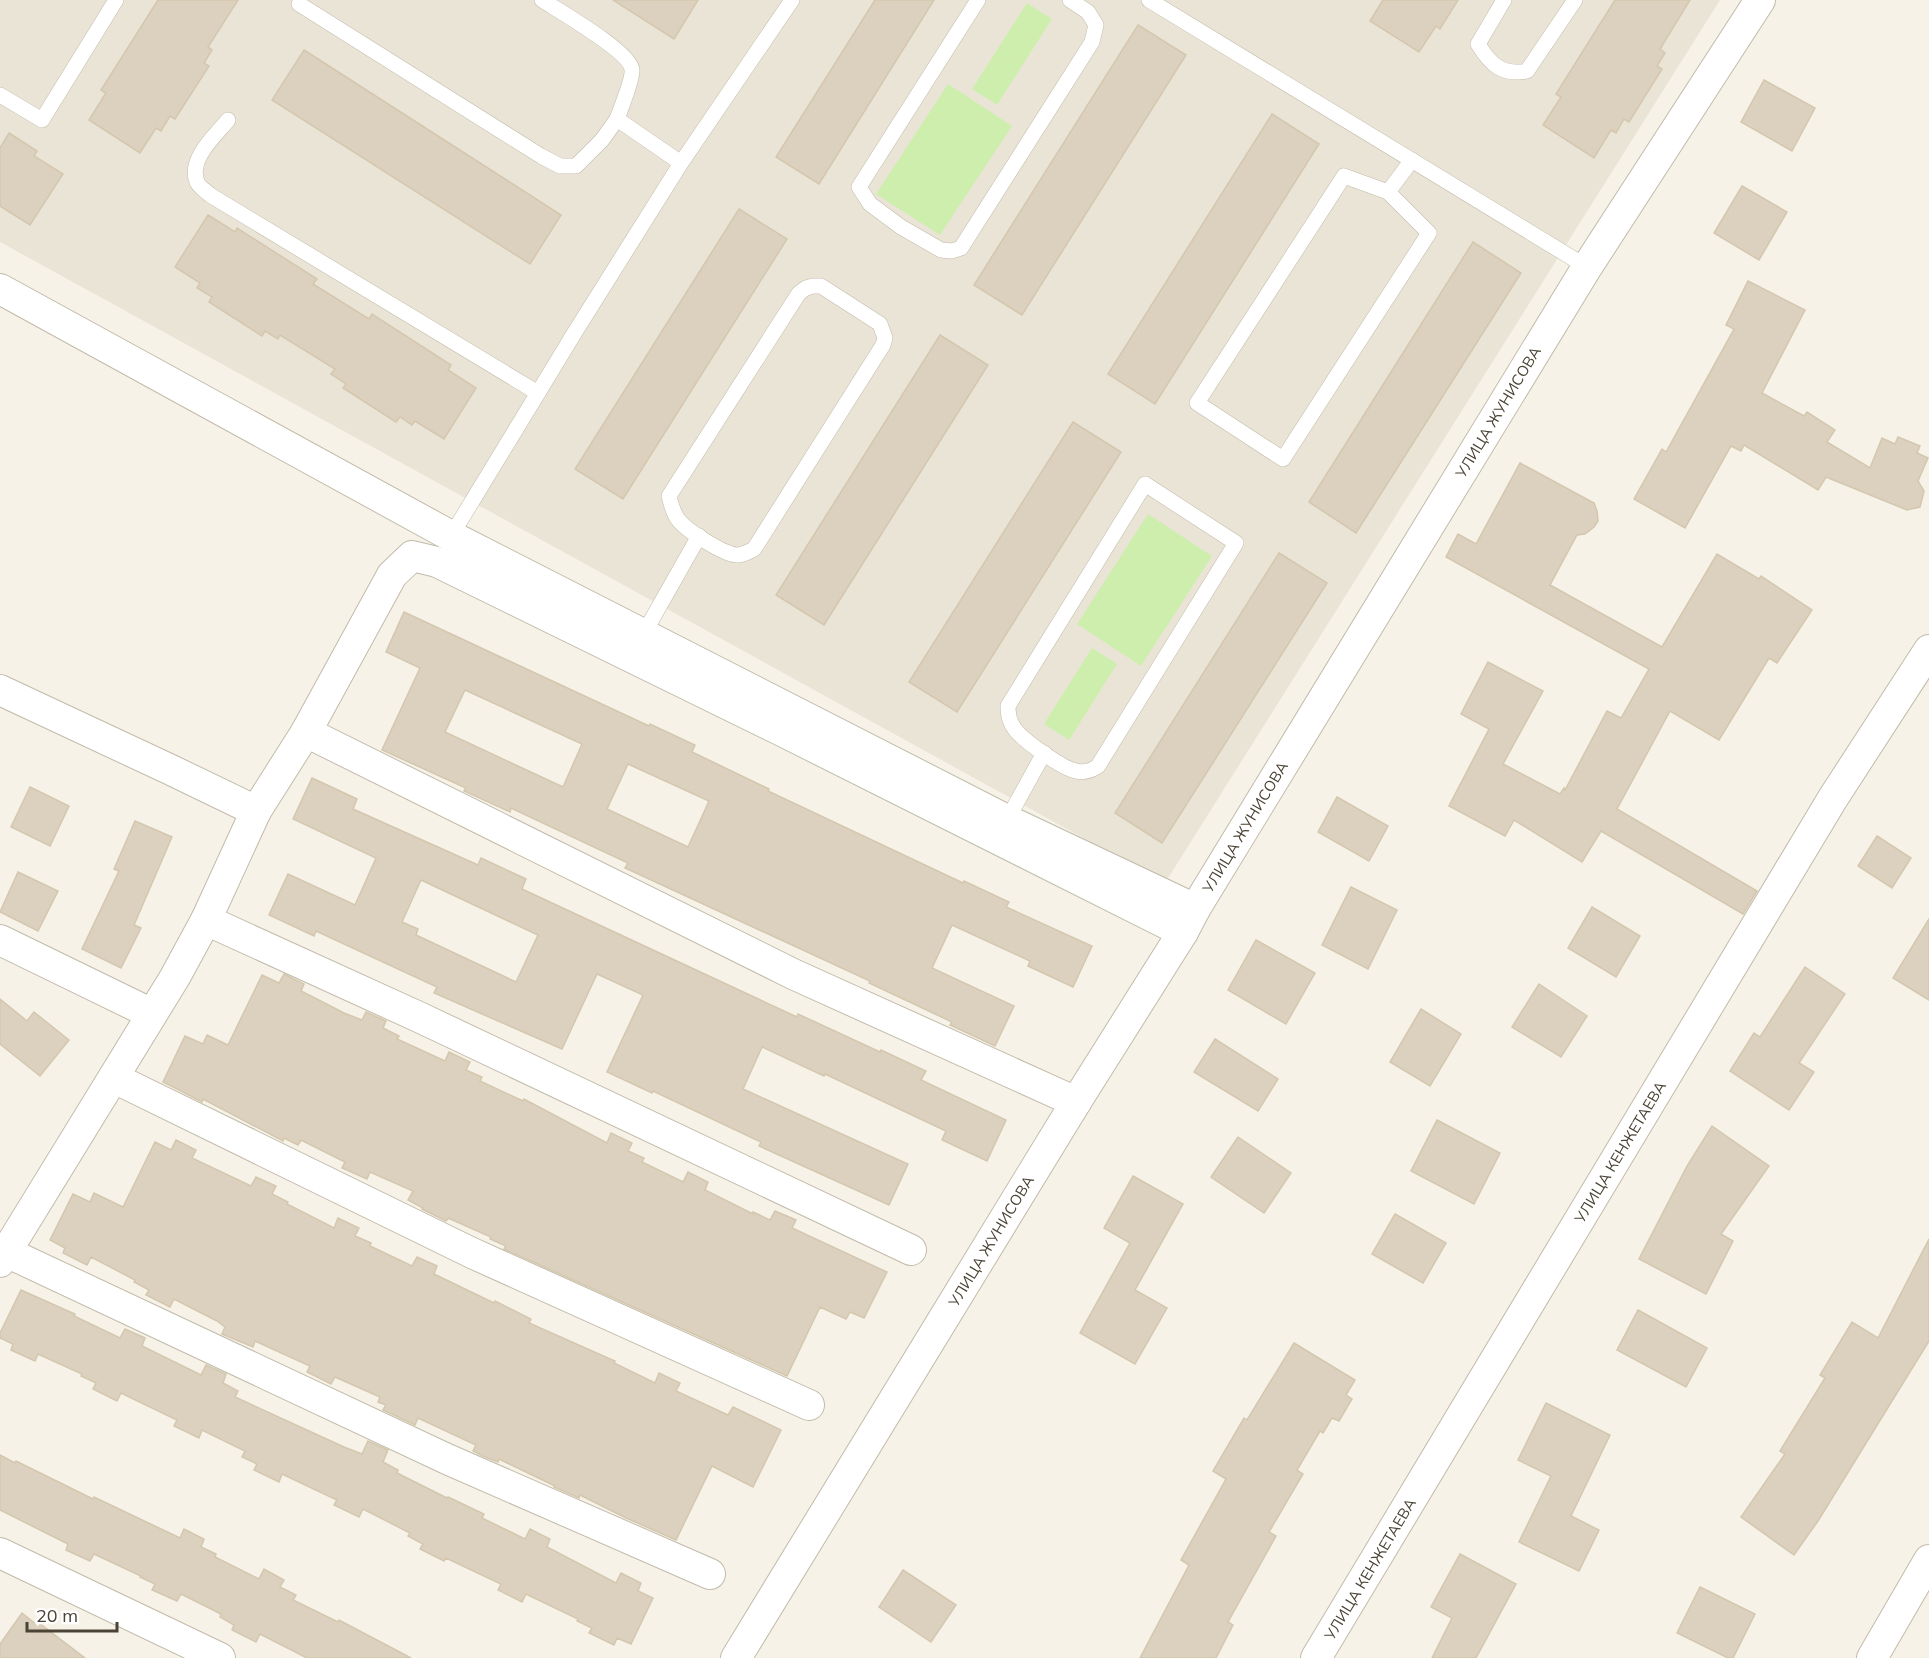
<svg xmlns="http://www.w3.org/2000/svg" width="1929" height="1658" font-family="Mulish,sans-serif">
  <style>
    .residential { fill: #eae4d6 }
    .green { fill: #ceeead }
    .building { fill: #dcd1bf; stroke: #d4c7ae; stroke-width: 1.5; fill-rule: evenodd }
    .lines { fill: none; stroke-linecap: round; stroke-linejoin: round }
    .service-casing { stroke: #c2bba9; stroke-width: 16 }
    .minor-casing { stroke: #c2bba9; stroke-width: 32 }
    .service { stroke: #fff; stroke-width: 15 }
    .minor { stroke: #fff; stroke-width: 30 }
    .labels { text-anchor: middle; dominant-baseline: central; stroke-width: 6; stroke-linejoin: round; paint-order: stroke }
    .street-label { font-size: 15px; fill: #4a4336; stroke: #fff }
  </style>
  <rect width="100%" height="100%" fill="#f6f2e8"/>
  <path class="residential" d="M0,0H1720L1165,883L0,242Z"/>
  <g class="green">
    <path d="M1027,3L1052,19L997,105L972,89Z"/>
    <path d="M948,84L1012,126L940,235L876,194Z"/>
    <path d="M1148,514L1212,556L1141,666L1077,624Z"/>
    <path d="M1092,648L1117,664L1069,740L1044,724Z"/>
  </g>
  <g class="building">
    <path d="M158,0H238L208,47L212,50L204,63L209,66L175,119L170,116L161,131L156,128L140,153L89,120L106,93L101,90Z"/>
    <path d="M613,0H698L674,39Z"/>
    <path d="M875,0H934L819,184L776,157Z"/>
    <path d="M1383,0H1458L1440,29L1436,26L1419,52L1370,21Z"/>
    <path d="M1615,0H1690L1660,49L1665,53L1657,66L1662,69L1629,122L1624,119L1616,133L1611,130L1594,158L1543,125L1561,97L1556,94Z"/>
    <path d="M1138,25L1186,55L1022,315L974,285Z"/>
    <path d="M304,50L561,215L530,264L272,100Z"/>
    <path d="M1764,80L1815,108L1792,151L1741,122Z"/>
    <path d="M1272,114L1319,144L1155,404L1108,374Z"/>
    <path d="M9,133L37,151L34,156L63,174L30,225L0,206V148Z"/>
    <path d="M1742,186L1787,212L1759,260L1714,233Z"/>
    <path d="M739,209L787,239L623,499L575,469Z"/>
    <path d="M208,215L235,232L237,228L317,279L313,284L369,319L372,314L451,365L448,370L476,388L444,439L415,421L412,425L400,417L396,422L343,388L346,384L331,374L335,369L280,335L278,339L265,331L262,336L209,302L212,297L197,288L200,283L175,267Z"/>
    <path d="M1473,242L1521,273L1356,533L1309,502Z"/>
    <path d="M1748,281L1805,310L1762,393L1804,416L1807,412L1835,430L1827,442L1870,468L1882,438L1895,444L1898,437L1920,446L1917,453L1928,458L1918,481L1924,491L1920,507L1907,510L1826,477L1818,490L1744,445L1741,451L1731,446L1685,528L1634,499L1662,449L1666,452L1734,329L1726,325Z"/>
    <path d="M940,335L988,365L824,625L776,595Z"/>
    <path d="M1073,422L1121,452L957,712L909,682Z"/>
    <path d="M1520,463L1594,503L1597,511L1598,521L1594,527L1585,534L1577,535L1550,585L1662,647L1717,554L1759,579L1761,576L1812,610L1777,663L1769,658L1719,740L1670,711L1617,809L1757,891L1743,914L1601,831L1582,862L1514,820L1505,836L1449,806L1489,729L1461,714L1488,662L1543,691L1503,764L1560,794L1564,788L1565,790L1607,711L1621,718L1649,669L1446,557L1458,534L1476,544Z"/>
    <path d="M1279,553L1327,583L1162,843L1115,813Z"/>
    <path d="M404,612L649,726L650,724L695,745L692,752L769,789L768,791L963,883L964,881L1009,902L1006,907L1092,946L1073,987L1028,966L1030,961L952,925L932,968L1014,1006L995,1046L950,1025L952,1022L869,983L870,981L625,868L628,863L511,808L510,812L464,791L466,788L382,750L420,668L386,652ZM465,690L582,744L563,787L445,732ZM628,764L709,801L688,847L607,809Z"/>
    <path d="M312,778L357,799L353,809L478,865L481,858L526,879L522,889L797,1017L798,1014L880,1052L881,1050L926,1071L921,1080L1006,1120L987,1161L942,1140L946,1131L825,1074L824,1076L762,1047L743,1089L908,1164L889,1205L759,1146L761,1142L653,1091L652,1093L607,1072L643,995L597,974L562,1049L434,993L437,987L316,931L314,936L269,915L288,874L355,905L376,858L293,819ZM421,880L538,935L516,982L416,935L418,929L402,922Z"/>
    <path d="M30,787L69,806L50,846L11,827Z"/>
    <path d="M1337,797L1388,826L1369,861L1318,832Z"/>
    <path d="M135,821L172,837L134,925L141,928L121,968L82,949L119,871L114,869Z"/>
    <path d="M1877,836L1911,858L1892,888L1858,866Z"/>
    <path d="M18,872L58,891L38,931L0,912Z"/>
    <path d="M1351,887L1397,910L1368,969L1322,945Z"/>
    <path d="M1592,907L1640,936L1616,977L1568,948Z"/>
    <path d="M1929,919V1000L1893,978Z"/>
    <path d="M1256,940L1315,973L1286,1024L1228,990Z"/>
    <path d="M1805,967L1845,994L1799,1063L1814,1072L1789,1110L1730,1071L1754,1033L1760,1037Z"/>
    <path d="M284,974L304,984L301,991L344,1013L362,1020L366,1012L386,1021L383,1028L399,1036L397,1039L445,1061L449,1052L470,1062L466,1070L482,1077L480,1081L523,1101L524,1099L607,1143L611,1133L632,1143L628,1151L644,1158L642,1162L683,1182L688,1172L708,1182L705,1190L753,1214V1212L770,1220L775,1211L796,1220L792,1228L887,1272L864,1318L850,1312L846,1319L820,1307L787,1376L504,1249L506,1246L490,1239L491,1237L448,1218L446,1221L422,1209L423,1208L408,1200L413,1191L370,1172L367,1179L342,1168L345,1162L301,1140L298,1145L284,1138L283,1141L203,1099L202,1102L163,1082L185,1036L203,1044L207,1035L228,1045L262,975L279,983Z"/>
    <path d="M1539,984L1587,1016L1561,1057L1512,1027Z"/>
    <path d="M0,999L27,1021L34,1012L69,1040L40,1076L0,1044Z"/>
    <path d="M1421,1009L1461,1034L1430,1086L1390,1062Z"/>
    <path d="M1215,1039L1278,1079L1258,1111L1194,1072Z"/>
    <path d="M1437,1120L1500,1153L1474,1204L1411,1171Z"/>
    <path d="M1712,1126L1769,1166L1721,1234L1733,1241L1706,1294L1639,1259L1687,1166Z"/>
    <path d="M1238,1137L1291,1173L1264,1213L1211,1177Z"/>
    <path d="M176,1140L196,1150L192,1158L251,1186L256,1177L276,1186L272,1194L288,1202L287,1204L334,1228L338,1218L359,1228L355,1236L371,1243L370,1246L412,1266L417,1257L437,1266L434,1274L494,1303L495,1301L531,1319L529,1323L615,1361L614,1363L655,1383L659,1373L680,1383L676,1391L728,1415L733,1407L781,1430L753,1487L712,1466L676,1540L626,1518L580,1495L579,1498L554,1487L555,1486L499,1459L498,1462L483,1456L473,1451L476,1445L418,1418L415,1425L383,1410L386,1405L378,1402L380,1397L335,1377L331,1384L307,1372L310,1366L255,1341L253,1347L222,1334L225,1327L217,1321L174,1299L170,1307L146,1295L149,1290L134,1282L135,1280L91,1257L87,1265L63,1253L65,1248L50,1240L73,1194L90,1202L94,1193L123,1207L155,1142L171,1150Z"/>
    <path d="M1133,1176L1183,1204L1135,1290L1167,1308L1135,1364L1080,1333L1130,1243L1104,1228Z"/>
    <path d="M1395,1214L1446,1243L1423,1283L1372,1254Z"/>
    <path d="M1929,1239V1341L1818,1521L1794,1555L1741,1517L1785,1454L1780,1451L1825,1378L1820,1375L1852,1322L1878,1338Z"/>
    <path d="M21,1290L75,1314L74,1316L120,1338L125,1329L145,1338L142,1346L201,1375L206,1365L226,1374L223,1383L238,1391L235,1397L344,1447L362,1454L368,1441L388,1450L383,1462L398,1470L397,1473L447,1498L448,1497L484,1514L482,1518L525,1539L530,1529L550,1539L547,1547L616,1583L621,1573L641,1583L638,1591L653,1598L631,1644L617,1638L614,1645L589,1633L592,1628L577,1621L578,1619L526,1594L522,1602L498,1590L501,1584L446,1558L444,1561L420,1549L423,1544L408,1536L410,1533L363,1509L359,1517L334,1505L337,1500L282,1474L279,1482L254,1470L257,1464L242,1457L245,1451L202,1430L199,1438L174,1426L177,1420L121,1393L117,1401L93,1389L96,1383L81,1376L82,1374L38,1354L35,1361L11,1350L13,1344L0,1338V1333Z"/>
    <path d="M1638,1310L1707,1348L1686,1387L1617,1350Z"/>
    <path d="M1294,1343L1355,1380L1346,1395L1352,1399L1339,1421L1332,1418L1323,1433L1320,1431L1297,1470L1303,1474L1269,1532L1276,1536L1228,1622L1233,1625L1216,1658H1140L1189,1565L1181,1560L1226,1479L1213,1471L1244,1418L1247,1420Z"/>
    <path d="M1546,1403L1610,1435L1571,1516L1599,1530L1579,1571L1519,1542L1551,1476L1518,1460Z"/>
    <path d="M0,1455L15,1463L16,1461L93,1499L94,1497L180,1538L184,1529L204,1539L201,1547L216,1554L215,1557L259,1579L264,1569L284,1580L280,1587L296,1595L293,1600L338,1622L339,1620L411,1658H307L260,1634L256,1642L232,1630L234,1625L220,1617L221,1614L181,1594L177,1601L152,1590L155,1584L140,1577L141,1576L94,1554L90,1561L66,1550L68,1544L0,1510Z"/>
    <path d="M1460,1554L1516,1584L1476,1658H1432L1452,1618L1431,1607Z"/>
    <path d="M903,1570L956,1605L931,1642L879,1607Z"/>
    <path d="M1700,1587L1755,1614L1733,1658H1728L1677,1633Z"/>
    <path d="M22,1613L37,1625L39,1623L85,1658H0V1644Z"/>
  </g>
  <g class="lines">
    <defs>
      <g id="service">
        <path d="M542,0C559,11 631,52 632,70C633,79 621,108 617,119L681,163"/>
        <path d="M978,0L859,187L870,204L901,227L941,250L952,251L961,248L1092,42L1096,25L1088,12L1070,0"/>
        <path d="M1149,0L1587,267"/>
        <path d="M1504,0L1478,44C1490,64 1502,76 1527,71L1575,0"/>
        <path d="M299,4L541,156L560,166H576L602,140L617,119"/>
        <path d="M0,95L42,120L116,0"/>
        <path d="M228,120C215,136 188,159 197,182C199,187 206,191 210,195L538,393"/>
        <path d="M1388,192L1429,233L1283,459L1197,403L1344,176L1388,192L1412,160"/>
        <path d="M813,286H821L880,324L885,338L883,345L754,549C748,552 744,555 737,555C723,554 685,530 677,518C673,512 671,504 669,496L799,293L806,288Z"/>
        <path d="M1145,484L1236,543L1098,766C1091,771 1085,773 1076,771C1063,769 1021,739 1014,728C1009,721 1008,714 1008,706Z"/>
        <path d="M451,536L575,332L681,163L792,0"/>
        <path d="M643,635L699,536"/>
        <path d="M1007,820L1044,753"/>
      </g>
      <g id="minor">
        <path d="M0,289L451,536L1007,820L1195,909"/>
        <path d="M0,690L169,769L256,811"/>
        <path d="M306,732L793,974L1076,1102"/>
        <path d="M206,920L421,1018L911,1250"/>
        <path d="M0,940L152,1014"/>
        <path d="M114,1078L472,1253L809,1405"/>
        <path d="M0,1249L447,1459L710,1574"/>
        <path d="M0,1262L175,977L206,920L256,811L306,732L392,575L412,556L437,562L782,731L1183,932"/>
        <path d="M0,1553L220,1658"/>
        <path d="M736,1658L1076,1102L1183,932L1195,909L1587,267L1760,0"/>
        <path d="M1316,1658L1833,798L1929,650"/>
        <path d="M1872,1658L1929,1560"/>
      </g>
    </defs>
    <use href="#service" class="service-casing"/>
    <use href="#minor" class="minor-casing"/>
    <use href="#service" class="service"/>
    <use href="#minor" class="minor"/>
  </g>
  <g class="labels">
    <g class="street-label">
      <text transform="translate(1498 412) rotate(-59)">УЛИЦА ЖУНИСОВА</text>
      <text transform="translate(1245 827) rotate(-59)">УЛИЦА ЖУНИСОВА</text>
      <text transform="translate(1620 1152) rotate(-59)">УЛИЦА КЕНЖЕТАЕВА</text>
      <text transform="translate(991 1241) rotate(-59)">УЛИЦА ЖУНИСОВА</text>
      <text transform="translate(1370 1569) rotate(-59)">УЛИЦА КЕНЖЕТАЕВА</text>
    </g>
  </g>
  <path d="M27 1622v9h90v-9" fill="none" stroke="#4a4336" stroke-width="3"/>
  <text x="36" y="1622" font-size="18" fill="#4a4336" stroke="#ffffff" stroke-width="4.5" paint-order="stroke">20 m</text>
</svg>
